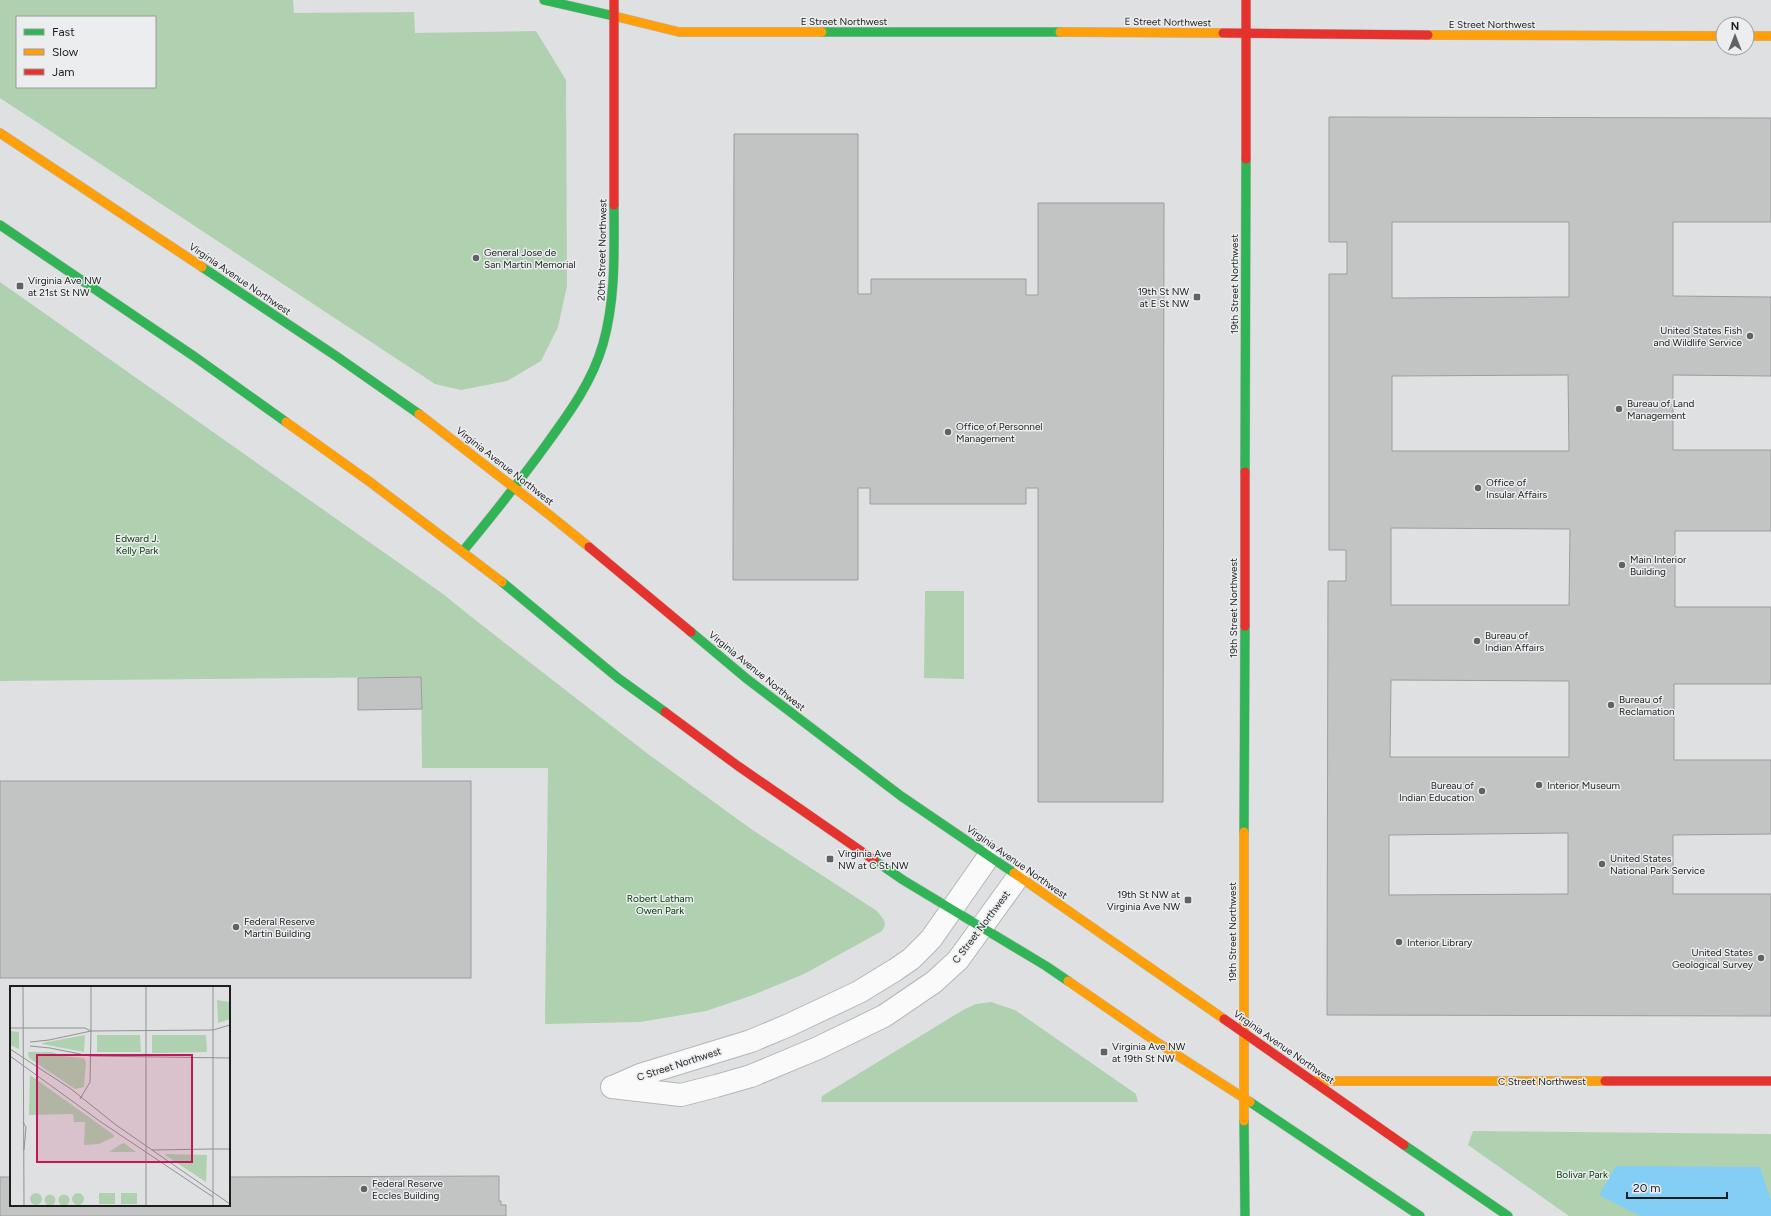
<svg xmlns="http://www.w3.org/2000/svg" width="1771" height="1216" font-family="Figtree,sans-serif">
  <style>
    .green { fill: #afd1b0; fill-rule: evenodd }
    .water { fill: #82cef5 }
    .building { fill: #c2c3c3; stroke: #9d9d9e; fill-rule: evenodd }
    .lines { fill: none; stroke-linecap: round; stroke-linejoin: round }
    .street-casing { stroke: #b5b6b7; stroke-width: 24 }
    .fast-casing { stroke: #b5b6b7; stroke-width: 10 }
    .slow-casing { stroke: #b5b6b7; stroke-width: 10 }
    .jam-casing { stroke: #b5b6b7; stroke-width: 10 }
    .street { stroke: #fafafa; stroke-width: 22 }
    .fast { stroke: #30b455; stroke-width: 9 }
    .slow { stroke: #ff9f0a; stroke-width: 9 }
    .jam { stroke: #e5322d; stroke-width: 9 }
    .poi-dot { fill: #616262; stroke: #ebedef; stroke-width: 1.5 }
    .labels { text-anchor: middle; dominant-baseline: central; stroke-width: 3; stroke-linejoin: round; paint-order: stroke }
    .street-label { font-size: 10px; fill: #1d1e1e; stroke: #ebedef }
    .poi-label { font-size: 10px; fill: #1d1e1e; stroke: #ebedef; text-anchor: start }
    .park-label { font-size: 10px; fill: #023806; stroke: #ebedef }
    .inset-road { fill: none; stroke: #919293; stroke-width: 1 }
    .view { fill: #c2185b; fill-opacity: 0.15; stroke: #c2185b; stroke-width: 2 }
    .inset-edge { fill: none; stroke: #1d1e1e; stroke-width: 2 }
  </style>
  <rect width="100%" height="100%" fill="#dfe0e1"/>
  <g class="green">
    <path d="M0,0H293L294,13L414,12L415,33L536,31L566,80L567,286L558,327L541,361L507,381L461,390L435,384L0,98ZM17,17H155V87H17Z"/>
    <path d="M0,282L443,594L474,619L648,754L751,829L877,911L884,920L885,925L882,931L804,974L753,995L706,1011L640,1022L545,1024L548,768H422L421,677L0,681Z"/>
    <path d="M925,591H964V679L924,678Z"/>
    <path d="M991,1002L1015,1010L1136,1094L1138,1102H821L822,1096L963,1010L976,1004Z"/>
    <path d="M1473,1131L1771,1134V1216H1569L1468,1145Z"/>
  </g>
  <path class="water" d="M1616,1166L1760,1167L1771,1201V1216H1640L1599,1195Z"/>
  <g class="building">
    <path d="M1329,117L1771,118V222H1673V296L1771,297V376L1673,375V450H1771V531H1675V607H1771V684H1674V760H1771V834L1673,835V894H1771V1016L1327,1015L1328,581H1346V550H1329V274H1347V242H1329ZM1392,222H1569V297L1392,298ZM1568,375L1569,451H1392V376ZM1391,528L1570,529L1569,605H1391ZM1391,680L1569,681V757H1390ZM1568,833V894L1389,895V835Z"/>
    <path d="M734,134H858V294H871V279H1026V295H1038V203H1164L1163,802H1038V488H1026V504H870V488H858V580H733Z"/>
    <path d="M421,677L422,709L358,710V678Z"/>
    <rect x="0" y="781" width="471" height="197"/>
    <path d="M499,1176V1201H501V1205H506V1216H0V1177H11V1205H229V1177Z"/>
  </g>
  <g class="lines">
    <defs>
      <g id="street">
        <path d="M612,1087L681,1095L716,1086L751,1076L818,1048L884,1016L934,982L958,960L1018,877"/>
        <path d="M613,1087L640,1075L751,1041L789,1025L859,992L895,970L911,959L931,939L989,856"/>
      </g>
      <g id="fast">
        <path d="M544,0L614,16"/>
        <path d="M822,32H1060"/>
        <path d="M0,225L195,357L286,422"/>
        <path d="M202,267L336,356L419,414"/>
        <path d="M1245,472L1246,159"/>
        <path d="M463,551C489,520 514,488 538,456C564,420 591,386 603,344C616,298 614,252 614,205"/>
        <path d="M502,582L618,678L665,712"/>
        <path d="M691,632L747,679L901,796L1014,873"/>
        <path d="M1244,832L1245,626"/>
        <path d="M874,860L903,880L1046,966L1068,981"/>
        <path d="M1250,1102L1420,1216"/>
        <path d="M1244,1121L1245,1216"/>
        <path d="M1404,1145L1508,1216"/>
      </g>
      <g id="slow">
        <path d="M614,16L679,32H822"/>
        <path d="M1060,32L1223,33"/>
        <path d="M1428,35L1723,36"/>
        <path d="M1747,36H1771"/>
        <path d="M0,133L202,267"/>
        <path d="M419,414L552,517L589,547"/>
        <path d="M286,422L370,482L502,582"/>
        <path d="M1244,832V1098L1250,1102"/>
        <path d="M1014,873L1224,1019"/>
        <path d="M1068,981L1158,1043L1244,1098V1121"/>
        <path d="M1312,1081H1605"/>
      </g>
      <g id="jam">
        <path d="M614,0V205"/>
        <path d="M1223,33L1428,35"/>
        <path d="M1246,159V0"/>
        <path d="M589,547L691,632"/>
        <path d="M1245,626V472"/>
        <path d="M665,712L738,766L874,860"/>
        <path d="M1224,1019L1404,1145"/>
        <path d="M1605,1081H1771"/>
      </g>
    </defs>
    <use href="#street" class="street-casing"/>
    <use href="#fast" class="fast-casing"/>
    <use href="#slow" class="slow-casing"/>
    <use href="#jam" class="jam-casing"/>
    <use href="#street" class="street"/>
    <use href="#fast" class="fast"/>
    <use href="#slow" class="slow"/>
    <use href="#jam" class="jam"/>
  </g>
  <g class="poi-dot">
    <circle cx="476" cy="258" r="4"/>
    <rect x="16" y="282" width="8" height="8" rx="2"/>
    <rect x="1193" y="293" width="8" height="8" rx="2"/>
    <circle cx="1750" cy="336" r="4"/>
    <circle cx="1619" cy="409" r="4"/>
    <circle cx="948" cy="432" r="4"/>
    <circle cx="1478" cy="488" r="4"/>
    <circle cx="1622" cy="565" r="4"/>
    <circle cx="1477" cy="641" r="4"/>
    <circle cx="1611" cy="705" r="4"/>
    <circle cx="1539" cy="785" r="4"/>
    <circle cx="1482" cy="791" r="4"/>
    <rect x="826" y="855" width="8" height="8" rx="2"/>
    <circle cx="1602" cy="864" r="4"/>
    <rect x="1184" y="896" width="8" height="8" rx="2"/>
    <circle cx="236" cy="927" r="4"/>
    <circle cx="1399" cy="942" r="4"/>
    <circle cx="1761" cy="958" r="4"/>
    <rect x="1100" y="1048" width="8" height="8" rx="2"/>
    <circle cx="364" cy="1189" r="4"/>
  </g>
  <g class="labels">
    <g class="street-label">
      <text x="844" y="21">E Street Northwest</text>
      <text transform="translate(1168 22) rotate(1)">E Street Northwest</text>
      <text x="1492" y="24">E Street Northwest</text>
      <text transform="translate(602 250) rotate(-89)">20th Street Northwest</text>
      <text transform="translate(240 279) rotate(34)">Virginia Avenue Northwest</text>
      <text transform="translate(1234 284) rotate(-90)">19th Street Northwest</text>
      <text transform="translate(505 466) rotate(38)">Virginia Avenue Northwest</text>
      <text transform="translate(1233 608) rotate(-90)">19th Street Northwest</text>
      <text transform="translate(757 671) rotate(39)">Virginia Avenue Northwest</text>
      <text transform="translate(1017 862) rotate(35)">Virginia Avenue Northwest</text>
      <text transform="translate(981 927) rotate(-53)">C Street Northwest</text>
      <text transform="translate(1232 932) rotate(-90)">19th Street Northwest</text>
      <text transform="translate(1284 1047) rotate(35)">Virginia Avenue Northwest</text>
      <text transform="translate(679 1064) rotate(-18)">C Street Northwest</text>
      <text x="1542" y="1081">C Street Northwest</text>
    </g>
    <g class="poi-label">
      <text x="484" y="252">General Jose de<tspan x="484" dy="12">San Martin Memorial</tspan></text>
      <text x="28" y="280">Virginia Ave NW<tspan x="28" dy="12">at 21st St NW</tspan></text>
      <text x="1189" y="291" text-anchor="end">19th St NW<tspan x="1189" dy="12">at E St NW</tspan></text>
      <text x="1742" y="330" text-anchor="end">United States Fish<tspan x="1742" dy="12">and Wildlife Service</tspan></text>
      <text x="1627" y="403">Bureau of Land<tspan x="1627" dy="12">Management</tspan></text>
      <text x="956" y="426">Office of Personnel<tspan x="956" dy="12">Management</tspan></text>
      <text x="1486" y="482">Office of<tspan x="1486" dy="12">Insular Affairs</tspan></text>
      <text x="1630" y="559">Main Interior<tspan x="1630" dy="12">Building</tspan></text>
      <text x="1485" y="635">Bureau of<tspan x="1485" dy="12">Indian Affairs</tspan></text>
      <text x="1619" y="699">Bureau of<tspan x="1619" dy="12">Reclamation</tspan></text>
      <text x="1474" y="785" text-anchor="end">Bureau of<tspan x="1474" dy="12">Indian Education</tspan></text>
      <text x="1547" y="785">Interior Museum</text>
      <text x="838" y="853">Virginia Ave<tspan x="838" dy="12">NW at C St NW</tspan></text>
      <text x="1610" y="858">United States<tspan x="1610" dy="12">National Park Service</tspan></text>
      <text x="1180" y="894" text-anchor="end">19th St NW at<tspan x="1180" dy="12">Virginia Ave NW</tspan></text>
      <text x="244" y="921">Federal Reserve<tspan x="244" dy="12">Martin Building</tspan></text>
      <text x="1407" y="942">Interior Library</text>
      <text x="1753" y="952" text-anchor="end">United States<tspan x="1753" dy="12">Geological Survey</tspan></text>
      <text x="1112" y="1046">Virginia Ave NW<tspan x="1112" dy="12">at 19th St NW</tspan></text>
      <text x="372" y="1183">Federal Reserve<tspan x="372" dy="12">Eccles Building</tspan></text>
    </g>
    <g class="park-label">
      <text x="137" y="538">Edward J.<tspan x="137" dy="12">Kelly Park</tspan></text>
      <text x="660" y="898">Robert Latham<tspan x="660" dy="12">Owen Park</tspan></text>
      <text x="1582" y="1174">Bolivar Park</text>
    </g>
  </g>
  <g transform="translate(10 986)">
    <rect width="220" height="220" fill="#dfe0e1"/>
    <path d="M207,14L220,16V33L208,37ZM0,45L9,46V63L0,59ZM75,49L74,66L32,58V57ZM87,49H130L131,66H87ZM142,49H196L197,66L142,67ZM18,66H42L53,70L74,72L76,76L74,101L65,103L19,72ZM20,89L104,149V151L89,158L74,159L75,136H64L63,128L19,129ZM114,157L126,166H99L111,158ZM156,168L197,169L196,196L155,169ZM20 213a6 6 0 1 1 12 0a6 6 0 1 1-12 0ZM62 213a6 6 0 1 1 12 0a6 6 0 1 1-12 0ZM89,207H105V218H89ZM111,207H127V218H111ZM48.5 214a5.5 5.5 0 1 1 11 0a5.5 5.5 0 1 1-11 0ZM34.5 214a5.5 5.5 0 1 1 11 0a5.5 5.5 0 1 1-11 0Z" fill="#afd1b0"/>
    <path class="inset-road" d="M13,0L14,220M0,42H75L81,45L203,44L220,39M81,45V0M20,56L39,54L81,45M20,60L40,62L80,70M0,63L61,103L106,139L220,218M0,70L91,136L203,211M80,70L220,72M70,113L80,96L81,45M13,136L16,141L14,164M202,163H220M142,164L202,163M136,220V0M203,220V0"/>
    <path class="view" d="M27,69H182V176H27Z"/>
    <rect width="220" height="220" class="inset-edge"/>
  </g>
  <rect x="16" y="16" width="140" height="72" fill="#ebedef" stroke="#999a9b"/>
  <rect x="24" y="29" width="20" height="6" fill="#30b455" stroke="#999a9b"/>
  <text x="52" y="36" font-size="12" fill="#1d1e1e">Fast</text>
  <rect x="24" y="49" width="20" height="6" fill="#ff9f0a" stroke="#999a9b"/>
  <text x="52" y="56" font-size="12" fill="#1d1e1e">Slow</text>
  <rect x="24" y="69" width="20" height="6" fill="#e5322d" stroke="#999a9b"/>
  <text x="52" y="76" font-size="12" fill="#1d1e1e">Jam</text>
  <g transform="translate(1735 36)"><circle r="19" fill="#ebedef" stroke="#999a9b"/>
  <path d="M0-3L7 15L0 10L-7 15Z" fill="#616262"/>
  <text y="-6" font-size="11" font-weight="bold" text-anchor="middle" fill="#1d1e1e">N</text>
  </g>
  <path d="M1627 1192v6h100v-6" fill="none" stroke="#1d1e1e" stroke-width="2"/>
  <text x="1633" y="1192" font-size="12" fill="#1d1e1e" stroke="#ebedef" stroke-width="3" paint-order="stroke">20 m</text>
</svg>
